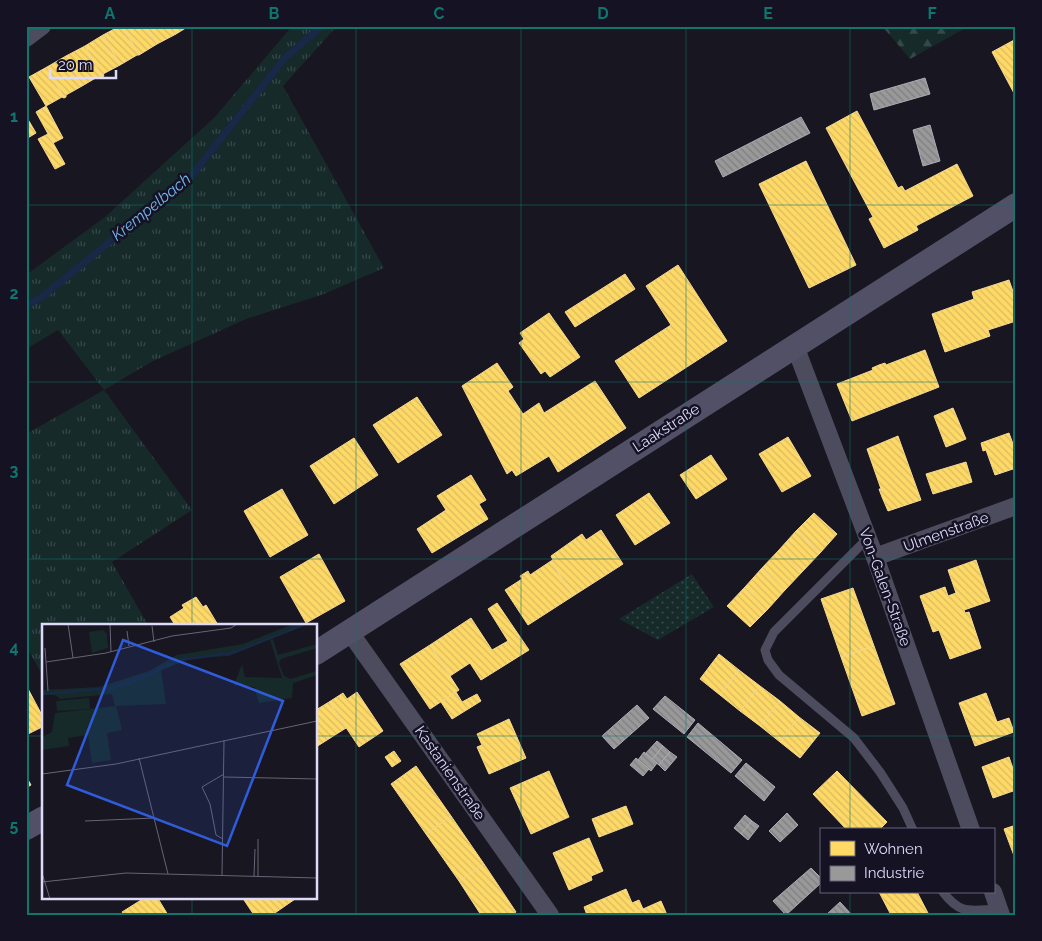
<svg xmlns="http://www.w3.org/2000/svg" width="1042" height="941" font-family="Raleway,sans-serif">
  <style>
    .grass { fill: url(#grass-tufts) }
    .forest { fill: url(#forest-firs) }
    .park { fill: url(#park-dots) }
    .homes { fill: url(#homes-back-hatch); stroke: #f5d992 }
    .industry { fill: url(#industry-back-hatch); stroke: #adacb6 }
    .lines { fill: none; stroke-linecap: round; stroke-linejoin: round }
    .stream { stroke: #172946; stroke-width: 7 }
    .lane { stroke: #4d4c5f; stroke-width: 9 }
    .street { stroke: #4d4c5f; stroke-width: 18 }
    .secondary { stroke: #515066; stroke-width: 24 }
    .grid { fill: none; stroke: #0f766e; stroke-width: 1; stroke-opacity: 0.55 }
    .labels { text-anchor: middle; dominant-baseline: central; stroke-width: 5; stroke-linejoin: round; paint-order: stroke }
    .street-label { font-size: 15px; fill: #dddafa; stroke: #151224 }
    .water-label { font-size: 16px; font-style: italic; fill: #75b7ee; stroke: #151224 }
    .inset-river { fill: none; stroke: #172946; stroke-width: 2.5 }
    .inset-road { fill: none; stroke: #676477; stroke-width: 1 }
    .view { fill: #305cdb; fill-opacity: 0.15; stroke: #305cdb; stroke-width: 2.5 }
    .inset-edge { fill: none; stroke: #dddafa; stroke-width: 2.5 }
    .neatline { fill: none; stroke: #0f766e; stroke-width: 2 }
    .grid-label { font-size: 16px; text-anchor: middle; font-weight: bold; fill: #0f766e }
  </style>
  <defs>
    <pattern id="grass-tufts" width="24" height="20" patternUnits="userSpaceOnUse" patternTransform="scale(1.25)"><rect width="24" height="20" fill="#162a2a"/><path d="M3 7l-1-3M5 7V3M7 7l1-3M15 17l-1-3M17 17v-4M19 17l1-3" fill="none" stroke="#37484a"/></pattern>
    <pattern id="forest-firs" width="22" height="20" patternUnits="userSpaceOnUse" patternTransform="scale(1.25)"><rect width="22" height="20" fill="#162a2a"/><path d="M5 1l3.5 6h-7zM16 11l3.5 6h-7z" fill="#37484a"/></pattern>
    <pattern id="park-dots" width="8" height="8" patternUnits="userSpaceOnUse" patternTransform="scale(1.25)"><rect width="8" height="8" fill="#162a2a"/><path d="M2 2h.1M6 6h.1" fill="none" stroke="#37484a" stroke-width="1.8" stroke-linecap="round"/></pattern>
    <pattern id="homes-back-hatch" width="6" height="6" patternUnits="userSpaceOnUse" patternTransform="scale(1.25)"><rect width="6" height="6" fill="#ffd966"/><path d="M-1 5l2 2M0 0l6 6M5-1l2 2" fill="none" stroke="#d9bb61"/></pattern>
    <pattern id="industry-back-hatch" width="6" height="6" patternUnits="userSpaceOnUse" patternTransform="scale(1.25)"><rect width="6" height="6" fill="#999"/><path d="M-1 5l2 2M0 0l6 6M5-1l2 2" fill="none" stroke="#7f7f82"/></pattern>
  </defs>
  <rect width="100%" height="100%" fill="#181620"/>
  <path class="grass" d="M292,26H337L283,86L384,268L324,294L246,319L151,362L104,390L192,510L112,562L148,625H44V678L26,646V434L104,390L58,330L26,349V275L105,217L215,117Z"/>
  <path class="forest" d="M882,26H969L910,59Z"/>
  <path class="park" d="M692,574L714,607L658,640L619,619Z"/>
  <g class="homes">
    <path d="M120,26H123L139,55H137L120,65L103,35Z"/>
    <path d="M123,26H147L157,44L139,55Z"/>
    <path d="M147,26H172L176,34L157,44Z"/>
    <path d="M172,26H189L176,34Z"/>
    <path d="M103,35L120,65L103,74L104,76L102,77L85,46Z"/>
    <path d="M1016,39V97L992,52Z"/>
    <path d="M85,46L102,77L100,78L99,76L82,86L66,56Z"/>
    <path d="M66,56L82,86L66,95V97L64,98L47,67Z"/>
    <path d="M47,67L64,98L62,97L46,106L29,77Z"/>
    <path d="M46,106L63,138L53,143L36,112Z"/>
    <path d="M857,111L898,188L902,186L905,191L957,164L973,196L916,226L918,230L884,248L869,219L873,217L826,128Z"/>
    <path d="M26,116L36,133L26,139Z"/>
    <path d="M48,134L65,164L55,169L38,139Z"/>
    <path d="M806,161L856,265L809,288L759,184Z"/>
    <path d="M678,265L727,341L639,398L615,361L671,325L646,286Z"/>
    <path d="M625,274L635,289L575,327L565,312Z"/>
    <path d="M1009,280L1016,300V321L988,330L990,336L945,352L932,314L974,299L972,292Z"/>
    <path d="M549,313L580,357L550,377L545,371L541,374L519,343L524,339L520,333Z"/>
    <path d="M925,350L939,387L852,421L837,384L873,370L872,368L879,365L885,363L886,365Z"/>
    <path d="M497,363L513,387L508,391L523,414L539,403L544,413L595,381L626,428L558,472L549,456L516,476L512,470L507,474L462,386Z"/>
    <path d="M417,397L442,435L398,463L373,425Z"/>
    <path d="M953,408L966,439L946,447L934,416Z"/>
    <path d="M1009,433L1016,452V468L995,475L986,450L983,451L981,443Z"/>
    <path d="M898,436L921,500L888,511L882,497L879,489H881L867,449Z"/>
    <path d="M788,437L811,476L782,492L759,454Z"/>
    <path d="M354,438L378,475L334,504L310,466Z"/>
    <path d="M711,455L727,479L696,499L680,475Z"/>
    <path d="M966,462L972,482L933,494L926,474Z"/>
    <path d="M471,475L486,500L479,504L488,519L432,553L417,529L446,510L437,496Z"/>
    <path d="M282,489L308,535L270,557L244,511Z"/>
    <path d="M649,493L670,523L635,545L616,515Z"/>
    <path d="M814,513L837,534L820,553L796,531Z"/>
    <path d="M601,530L623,564L573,596L551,561L553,560L551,556L582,534L586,540Z"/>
    <path d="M796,531L820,553L802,572L779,550Z"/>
    <path d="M779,550L802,572L785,590L762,568Z"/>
    <path d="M319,554L345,601L306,623L280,577Z"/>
    <path d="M976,560L990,601L964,610L965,613L969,612L981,648L950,659L939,630L933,632L920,596L945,587L948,596L956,593L948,570Z"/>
    <path d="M551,561L573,596L528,625L505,590L522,579L520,576L528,571L530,575Z"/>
    <path d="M762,568L785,590L768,609L745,587Z"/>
    <path d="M745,587L768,609L750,627L727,606Z"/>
    <path d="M853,588L874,646L841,657L821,599Z"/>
    <path d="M196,597L203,607L206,605L218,625H175L170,617L184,608L182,605Z"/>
    <path d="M497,603L529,650L481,680L470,663L450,676L430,645L471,618L492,650L508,641L488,609Z"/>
    <path d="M430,645L459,690L430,709L400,664Z"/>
    <path d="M874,646L895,704L862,716L841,657Z"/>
    <path d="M719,654L739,670L720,695L700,679Z"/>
    <path d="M739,670L760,686L740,711L720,695Z"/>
    <path d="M26,685L44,719V726L26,735Z"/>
    <path d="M760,686L780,701L760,726L740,711Z"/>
    <path d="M357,692L383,731L359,747L329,702L343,693L347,699Z"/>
    <path d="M456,692L462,702L477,694L481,701L452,719L441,702Z"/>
    <path d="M986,693L997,722L1009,718L1014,732L975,746L959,703Z"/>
    <path d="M780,701L799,717L780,742L760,726Z"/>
    <path d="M329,702L346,728L316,747V710Z"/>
    <path d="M799,717L820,733L800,758L780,742Z"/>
    <path d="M509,719L526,758L489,774L477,747L482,745L477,734Z"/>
    <path d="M394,751L401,761L392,767L385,757Z"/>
    <path d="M1009,757L1016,777V790L993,798L982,767Z"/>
    <path d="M416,766L451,816L426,834L391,784Z"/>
    <path d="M549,771L569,817L531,834L510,788Z"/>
    <path d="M837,771L887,822L879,830H847L813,794Z"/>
    <path d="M26,776L31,785L26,788Z"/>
    <path d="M626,806L633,824L599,837L592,819Z"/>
    <path d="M451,816L484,864L459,881L426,834Z"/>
    <path d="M1016,825V861L1004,829Z"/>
    <path d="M589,838L603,871L591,876L592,880L569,890L553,853Z"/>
    <path d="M484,864L516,912L512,915H481L459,881Z"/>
    <path d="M626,889L632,903L639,900L643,909L629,915H587L584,907Z"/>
    <path d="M879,892H917L929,915H891Z"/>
    <path d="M146,897H157L168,915H124L122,912Z"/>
    <path d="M242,897H298L272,915H254Z"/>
    <path d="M661,901L667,915H629L643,909Z"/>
  </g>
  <g class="industry">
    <path d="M925,78L930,94L874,110L870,94Z"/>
    <path d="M801,117L810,133L723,177L715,161Z"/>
    <path d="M930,125L940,161L923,166L913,130Z"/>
    <path d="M665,696L695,720L684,734L653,709Z"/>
    <path d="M637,705L649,718L614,749L602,736Z"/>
    <path d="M698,723L742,760L731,773L687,737Z"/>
    <path d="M657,741L663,746L652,760L645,754Z"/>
    <path d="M663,746L670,752L659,765L652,760Z"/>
    <path d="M644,752L657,763L651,771L638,760Z"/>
    <path d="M670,752L677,757L665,771L659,765Z"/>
    <path d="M636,758L649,769L643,776L630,765Z"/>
    <path d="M746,763L775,787L764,801L735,776Z"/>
    <path d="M787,813L798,825L780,842L769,831Z"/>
    <path d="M745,815L752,821L741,834L734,828Z"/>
    <path d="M752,821L759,826L748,840L741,834Z"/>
    <path d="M811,868L821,878V883L786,915L773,901Z"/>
    <path d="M840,902L852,915H826Z"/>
  </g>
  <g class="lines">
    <path class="stream" d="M26,306L43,296L192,175L284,59L322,26"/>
    <g class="lane">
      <path d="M868,538L774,632L765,650L768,660L779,675L854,738L880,772L903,808L913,830"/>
      <path d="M943,892C961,916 971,910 999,909"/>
    </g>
    <g class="street">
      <path d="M26,38L42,26"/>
      <path d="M795,346L875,557L971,830"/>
      <path d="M875,557L1016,506"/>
      <path d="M349,631L550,915"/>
      <path d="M993,892L1001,915"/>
    </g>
    <g class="secondary">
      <path d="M316,653L1016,205"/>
      <path d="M26,828L44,818"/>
    </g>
  </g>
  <path class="grid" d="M192,26V625M356,26V915M521,26V915M686,26V915M850,26V830M26,205H1016M26,382H1016M26,559H1016M26,736H44M316,736H1016M850,892V915M192,897V915"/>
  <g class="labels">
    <g class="street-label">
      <text transform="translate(666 428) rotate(-33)">Laakstraße</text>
      <text transform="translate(946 532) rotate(-20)">Ulmenstraße</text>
      <text transform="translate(885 587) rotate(70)">Von-Galen-Straße</text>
      <text transform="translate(450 773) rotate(55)">Kastanienstraße</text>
    </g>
    <g class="water-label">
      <text transform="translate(151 207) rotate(-39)">Krempelbach</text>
    </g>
  </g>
  <g transform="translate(42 624)">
    <rect width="275" height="275" fill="#181620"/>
    <path d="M251,0H267L187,32L151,34L119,46L124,80L74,82L80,106L65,109L69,136L50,139L46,111L26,114L27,122L0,126V113L10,108L13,89L73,82L70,70L18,75L13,71H0V66L57,63L107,47L135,31L201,20Z" fill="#162a2a"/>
    <path d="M231,15L236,31L275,20V24L239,35L237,39L242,52L248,55L275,47V51L251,59L250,74L217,79L212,63L192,61L200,40L203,53L240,54L228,16Z" fill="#162a2a"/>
    <path d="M61,6L65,10L66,24L50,29L47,8Z" fill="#162a2a"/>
    <path d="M47,74L48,85L15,87L14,77Z" fill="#162a2a"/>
    <path class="inset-river" d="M0,70L70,64L100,54L137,36L190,29L263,0"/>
    <path class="inset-road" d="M26,0L31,34M68,0L69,28M110,2L112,18M85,7L87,22M3,24L4,38L64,29L130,12L189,4L195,0M4,38L6,67M97,134L126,250M0,150L74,140L275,97M182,153L275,155M43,197L112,194M181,215L174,211L168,180L160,163L182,150M0,249L8,275M180,252L182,116M212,252L213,225M216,253V215M0,258L84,249L275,254"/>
    <path class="view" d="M81,16L241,77L185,222L25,161Z"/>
    <rect width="275" height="275" class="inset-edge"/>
  </g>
  <rect width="1042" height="941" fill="none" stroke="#151224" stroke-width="55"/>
  <rect x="820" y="828" width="175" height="65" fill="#151224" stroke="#65627a"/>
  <rect x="830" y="841" width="25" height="15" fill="#ffd966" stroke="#65627a"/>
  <text x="864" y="854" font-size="15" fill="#dddafa">Wohnen</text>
  <rect x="830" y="866" width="25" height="15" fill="#999999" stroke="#65627a"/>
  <text x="864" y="878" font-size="15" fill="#dddafa">Industrie</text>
  <path d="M50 70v8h66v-8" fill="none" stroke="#dddafa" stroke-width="2.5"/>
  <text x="58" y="70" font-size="15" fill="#dddafa" stroke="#151224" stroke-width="4" paint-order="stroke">20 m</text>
  <rect x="28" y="28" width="986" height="886" class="neatline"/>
  <g class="grid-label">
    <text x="110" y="19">A</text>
    <text x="274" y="19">B</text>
    <text x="439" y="19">C</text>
    <text x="603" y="19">D</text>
    <text x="768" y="19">E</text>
    <text x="932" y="19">F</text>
    <text x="14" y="122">1</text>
    <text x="14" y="299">2</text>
    <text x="14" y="476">3</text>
    <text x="14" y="653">4</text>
    <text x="14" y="831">5</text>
  </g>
</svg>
